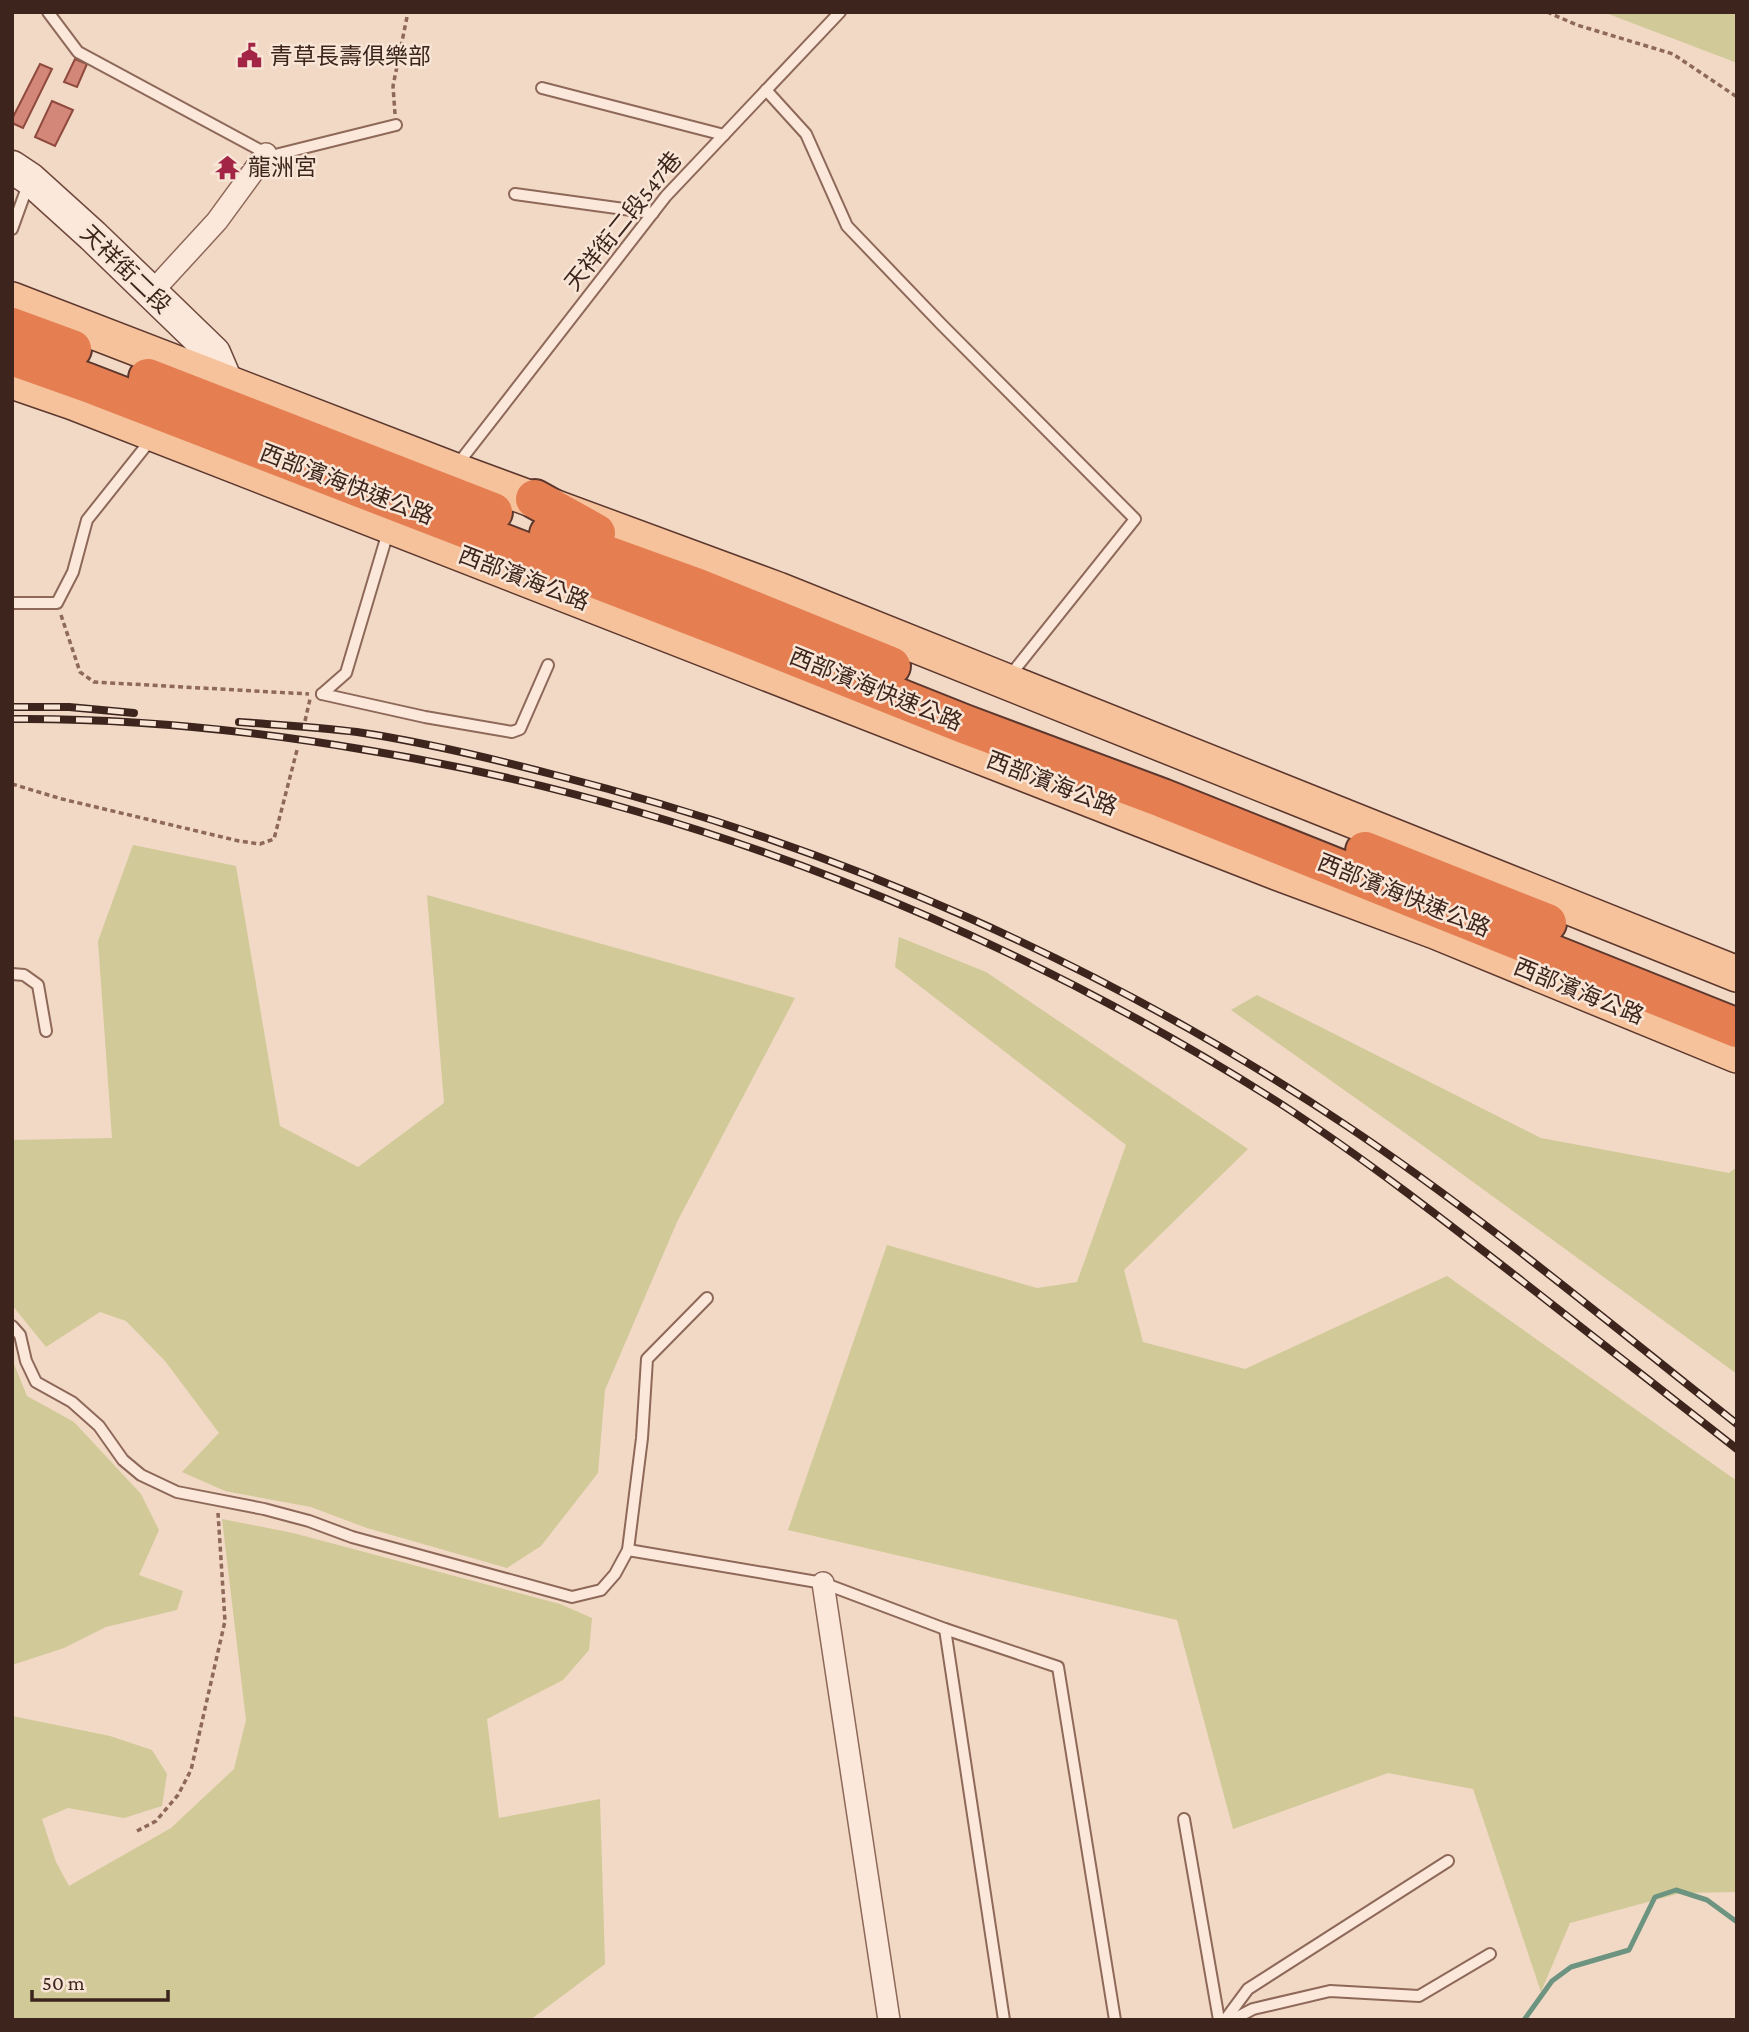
<svg xmlns="http://www.w3.org/2000/svg" width="1749" height="2032" font-family="'Crimson Pro','Noto Sans TC',serif">
  <style>
    .green { fill: #d1c998 }
    .lines { fill: none; stroke-linecap: round; stroke-linejoin: round }
    .stream { stroke: #6d9480; stroke-width: 5 }
    .building { fill: #d28779; stroke: #8f493d; stroke-width: 2 }
    .lane-casing { stroke: #8e6859; stroke-width: 14 }
    .street-casing { stroke: #8e6859; stroke-width: 24 }
    .secondary-casing { stroke: #70493d; stroke-width: 35 }
    .primary-casing { stroke: #5c372e; stroke-width: 38 }
    .highway-casing { stroke: #5c372e; stroke-width: 42 }
    .path { stroke: #8e6859; stroke-width: 3.5; stroke-dasharray: 5 3.5; stroke-linecap: butt }
    .lane { stroke: #fbe8da; stroke-width: 10 }
    .street { stroke: #fbe8da; stroke-width: 21 }
    .secondary { stroke: #fbe8da; stroke-width: 32 }
    .primary { stroke: #f6c29b; stroke-width: 35 }
    .highway { stroke: #e57e51; stroke-width: 38 }
    .rail-casing { stroke: #3d251e; stroke-width: 8 }
    .rail { stroke: #f8e5d6; stroke-width: 5; stroke-dasharray: 16; stroke-linecap: butt }
    .labels { text-anchor: middle; dominant-baseline: central; stroke-width: 5; stroke-linejoin: round; paint-order: stroke }
    .poi-label { font-size: 23px; fill: #3d251e; stroke: #f8e5d6; text-anchor: start }
    .street-label { font-size: 23px; fill: #3d251e; stroke: #f8e5d6 }
  </style>
  <rect width="100%" height="100%" fill="#f1d9c5"/>
  <g class="green">
    <path d="M1603,12H1737V63L1719,56Z"/>
    <path d="M133,845L236,866L280,1126L358,1167L444,1103L427,895L795,998L677,1222L605,1390L598,1473L541,1546L507,1568L367,1528L311,1507L225,1491L182,1472L219,1433L165,1361L126,1321L100,1312L46,1347L12,1305V1140L112,1138L98,941Z"/>
    <path d="M899,937L986,972L1248,1149L1124,1270L1143,1342L1245,1369L1447,1276L1737,1481V1892L1681,1893L1570,1923L1541,1992L1473,1789L1388,1773L1233,1829L1177,1620L788,1530L887,1245L1037,1288L1077,1282L1126,1145L895,967Z"/>
    <path d="M1257,995L1541,1138L1729,1173L1737,1167V1374L1429,1150L1231,1010Z"/>
    <path d="M12,1359L27,1396L74,1422L141,1494L159,1530L139,1575L183,1591L177,1610L106,1627L64,1648L12,1665Z"/>
    <path d="M222,1519L293,1533L560,1604L592,1618L589,1650L563,1680L487,1719L499,1818L600,1799L605,1964L530,2020H12V1716L110,1736L152,1750L167,1774L162,1806L124,1818L68,1808L42,1819L56,1862L69,1886L171,1828L234,1769L246,1720Z"/>
  </g>
  <g class="lines">
    <path class="stream" d="M1524,2020L1552,1981L1571,1967L1629,1950L1655,1897L1676,1890L1707,1900L1737,1922"/>
  </g>
  <g class="building">
    <path d="M75,59L87,64L77,87L64,82Z"/>
    <path d="M40,64L52,69L23,128L12,123V119Z"/>
    <path d="M52,101L73,110L55,146L35,137Z"/>
  </g>
  <g class="lines">
    <defs>
      <g id="lane">
        <path d="M48,12L78,52L271,156L396,125"/>
        <path d="M542,88L724,135"/>
        <path d="M766,90L806,134L847,226L942,325L1135,519L1008,678"/>
        <path d="M515,194L653,213"/>
        <path d="M12,229L29,182"/>
        <path d="M457,465L666,196L840,12"/>
        <path d="M12,603H57L73,572L87,520L153,437"/>
        <path d="M322,694L425,717L512,732L520,729L548,665"/>
        <path d="M322,694L346,673L388,532"/>
        <path d="M12,974L24,975L38,985L46,1031"/>
        <path d="M12,1326L20,1335L26,1361L36,1382L72,1402L99,1426L123,1460L141,1475L177,1492L264,1509L309,1521L352,1537L572,1597L601,1590L615,1574L628,1550L642,1438L647,1359L707,1298"/>
        <path d="M628,1550L823,1583L945,1629L1058,1667L1115,2020"/>
        <path d="M945,1629L1004,2020"/>
        <path d="M1184,1819L1219,2020"/>
        <path d="M1225,2020L1248,1989L1448,1861"/>
        <path d="M1232,2020L1253,2009L1330,1991L1419,1996L1490,1954"/>
      </g>
      <g id="street">
        <path d="M151,293L217,221L266,154"/>
        <path d="M823,1583L889,2020"/>
      </g>
      <path id="secondary" d="M12,167L30,179L93,236L214,353L226,381"/>
      <g id="primary">
        <path d="M12,300L453,470L778,590L1737,974"/>
        <path d="M12,381L73,402L1279,873L1435,931L1737,1055"/>
      </g>
      <g id="highway">
        <path d="M12,327L72,349"/>
        <path d="M12,356L88,383L743,636L964,724L1162,798L1737,1028"/>
        <path d="M148,378L493,512"/>
        <path d="M535,499L596,533"/>
        <path d="M549,534L696,587L891,666"/>
        <path d="M1365,851L1547,923"/>
      </g>
    </defs>
    <use href="#lane" class="lane-casing"/>
    <use href="#street" class="street-casing"/>
    <use href="#secondary" class="secondary-casing"/>
    <use href="#primary" class="primary-casing"/>
    <use href="#highway" class="highway-casing"/>
    <g class="path">
      <path d="M1547,12L1577,25L1673,54L1737,97"/>
      <path d="M395,114L393,86L408,12"/>
      <path d="M61,615L80,672L94,682L309,694"/>
      <path d="M305,721L310,699"/>
      <path d="M12,784L62,799L239,841L260,844L274,839L297,750"/>
      <path d="M137,1831L156,1821L178,1795L191,1770L225,1621L218,1513"/>
    </g>
    <use href="#lane" class="lane"/>
    <use href="#street" class="street"/>
    <use href="#secondary" class="secondary"/>
    <use href="#primary" class="primary"/>
    <use href="#highway" class="highway"/>
    <defs>
      <g id="rail">
        <path d="M12,707H69L134,713"/>
        <path d="M12,719C131,718 249,730 366,750C693,804 1005,928 1284,1106C1365,1159 1441,1218 1517,1277C1590,1334 1663,1391 1737,1449"/>
        <path d="M239,722C278,725 318,727 357,732C424,742 490,758 555,775C837,846 1106,965 1347,1126C1483,1217 1609,1323 1737,1424"/>
      </g>
    </defs>
    <use href="#rail" class="rail-casing"/>
    <use href="#rail" class="rail"/>
  </g>
  <defs>
    <symbol id="civic-bare" viewBox="-9 -9 18 18"><path d="M-.6-6.5H3V-4.5H.6V-3L4-1V1h2V6H-6V1h2V-1L-.6-3ZM-1.2 2.5V6h2.4V2.5Z" fill="#a22546" stroke="#f8e5d6" stroke-width="2.5" paint-order="stroke"/></symbol>
    <symbol id="temple-bare" viewBox="-9 -9 18 18"><path d="M0-6L5-2H3V0L6.5 2.5H4V6H1.5V3h-3V6H-4V2.5H-6.5L-3 0V-2H-5Z" fill="#a22546" stroke="#f8e5d6" stroke-width="2.5" paint-order="stroke"/></symbol>
  </defs>
  <g fill-rule="evenodd">
    <use href="#civic-bare" x="232" y="38" width="35" height="35"/>
    <use href="#temple-bare" x="210" y="150" width="35" height="35"/>
  </g>
  <g class="labels">
    <g class="poi-label">
      <text x="270" y="56">青草長壽俱樂部</text>
      <text x="248" y="167">龍洲宮</text>
    </g>
    <g class="street-label">
      <text transform="translate(623 221) rotate(-51)">天祥街二段547巷</text>
      <text transform="translate(126 269) rotate(44)">天祥街二段</text>
      <text transform="translate(347 484) rotate(21)">西部濱海快速公路</text>
      <text transform="translate(524 578) rotate(21)">西部濱海公路</text>
      <text transform="translate(876 689) rotate(22)">西部濱海快速公路</text>
      <text transform="translate(1052 783) rotate(21)">西部濱海公路</text>
      <text transform="translate(1404 895) rotate(22)">西部濱海快速公路</text>
      <text transform="translate(1579 991) rotate(22)">西部濱海公路</text>
    </g>
  </g>
  <rect width="1749" height="2032" fill="none" stroke="#3d251e" stroke-width="28"/>
  <path d="M32 1990v10h136v-10" fill="none" stroke="#3d251e" stroke-width="3.5"/>
  <text x="42" y="1990" font-size="21" fill="#3d251e" stroke="#f8e5d6" stroke-width="5" paint-order="stroke">50 m</text>
</svg>
